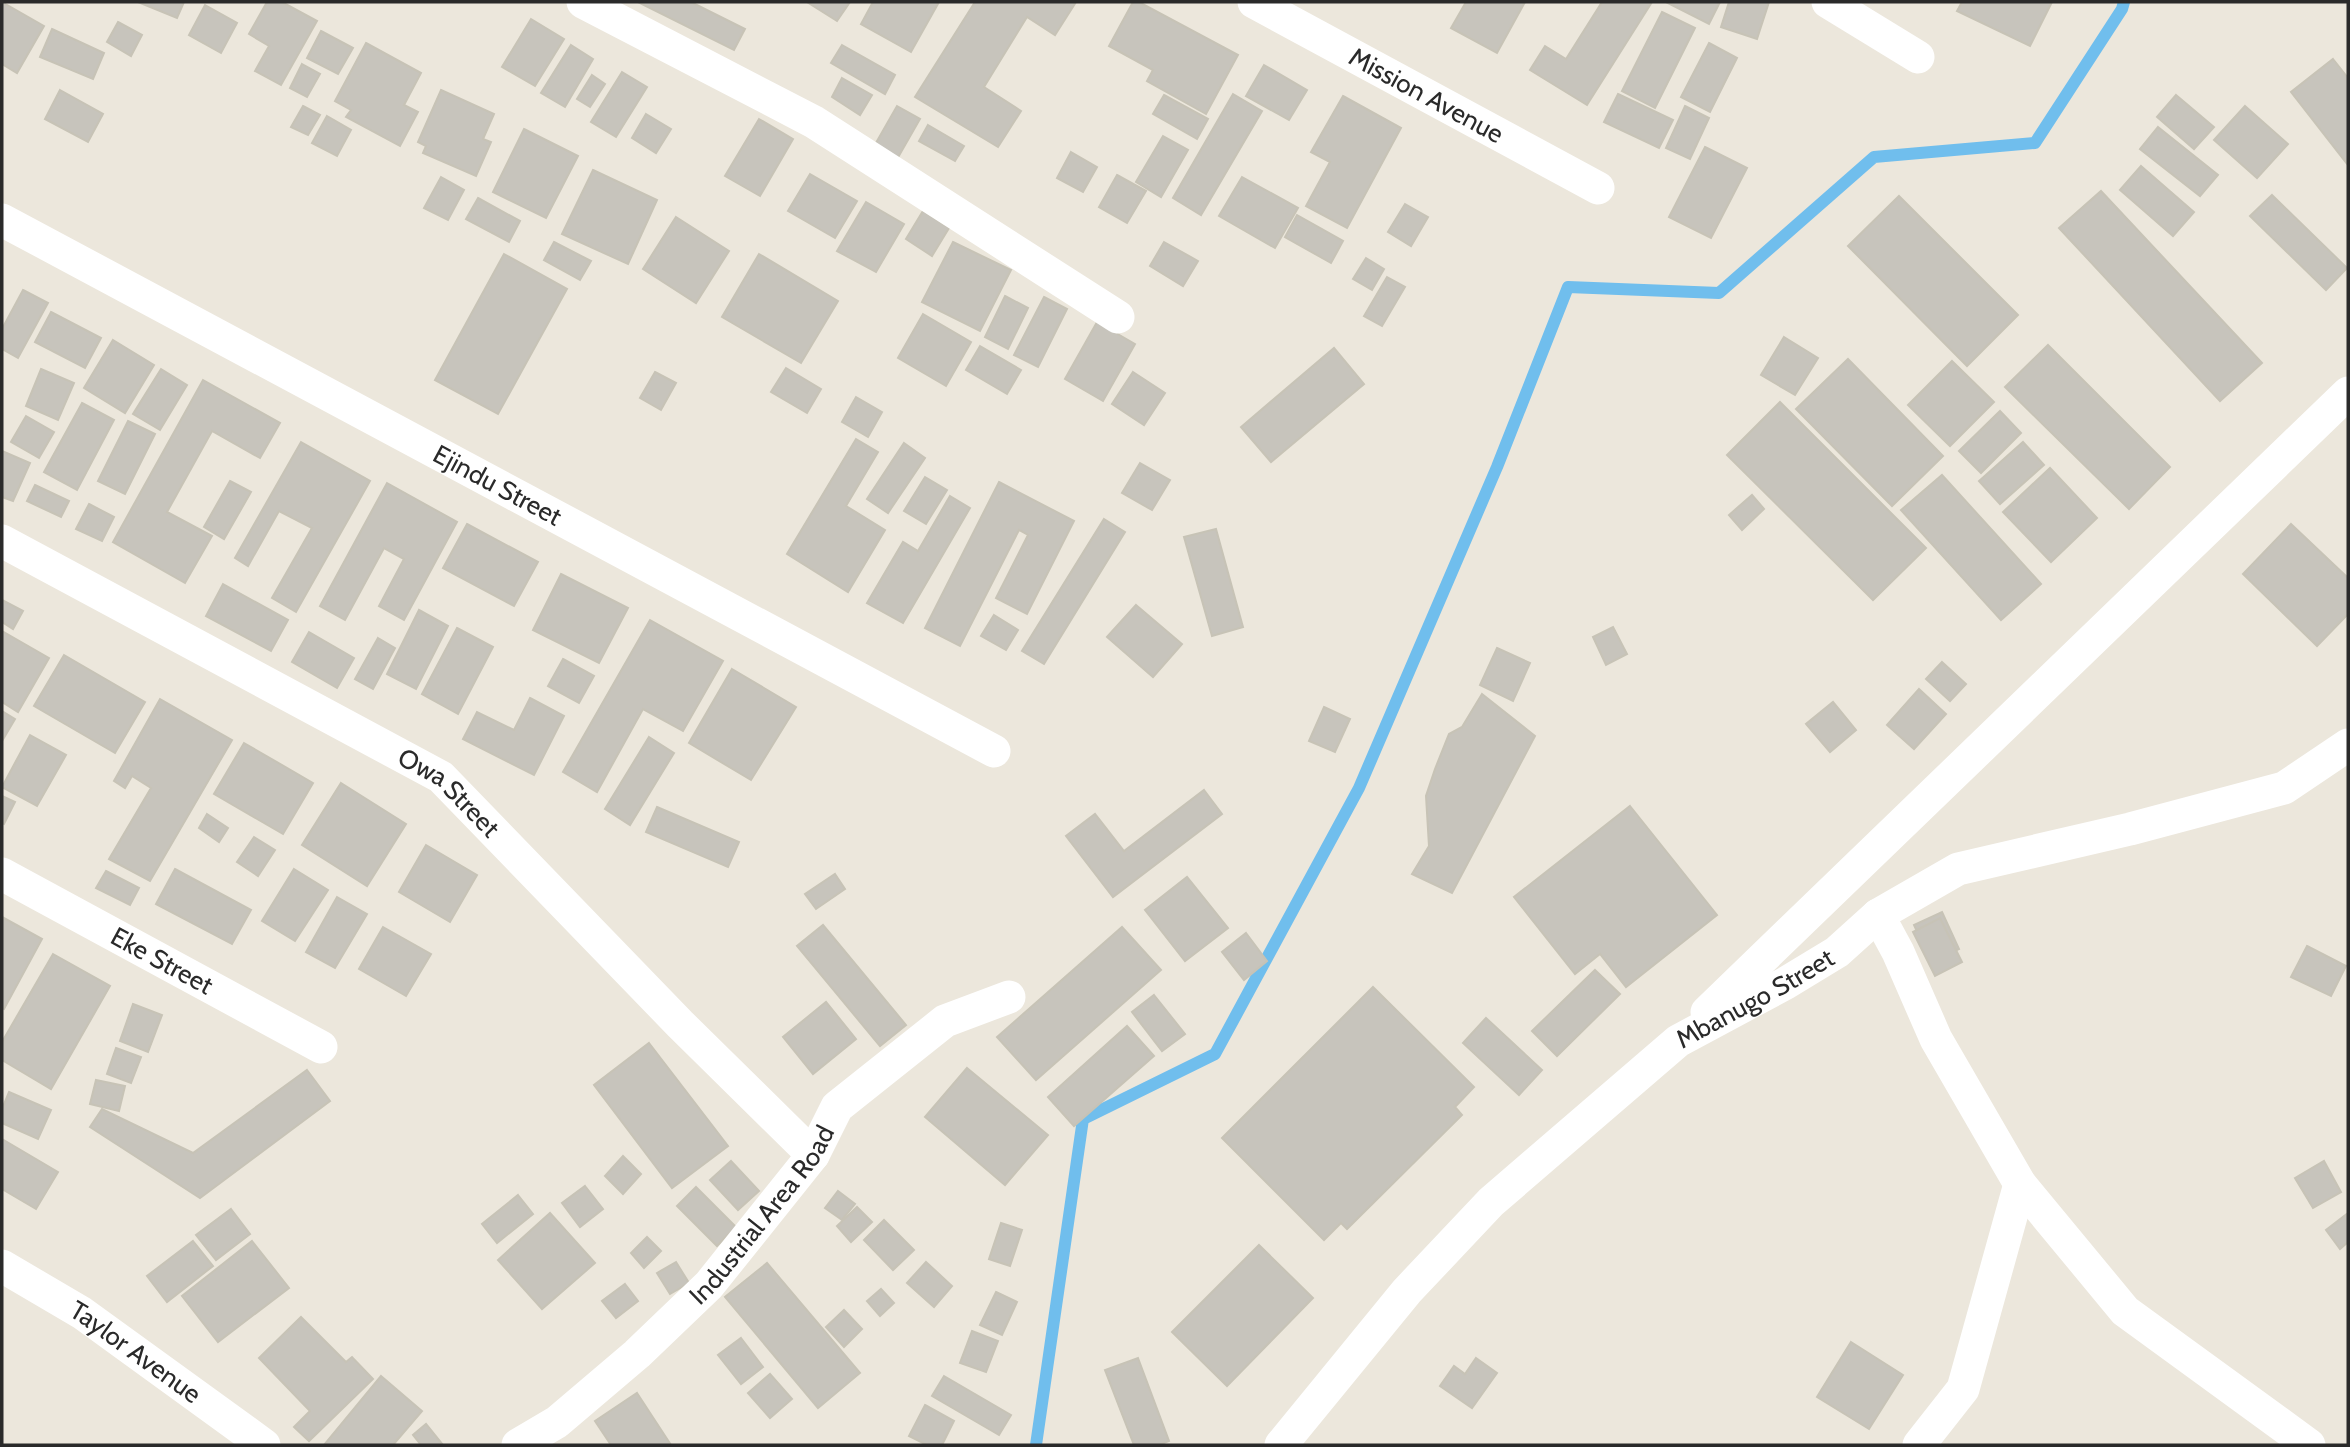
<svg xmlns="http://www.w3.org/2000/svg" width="2350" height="1447" font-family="Cabin,sans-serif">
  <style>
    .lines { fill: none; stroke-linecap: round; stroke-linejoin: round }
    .stream { stroke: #70beed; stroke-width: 12 }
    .building { fill: #c7c4bc; stroke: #c7c3b6; stroke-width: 2 }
    .street { stroke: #fff; stroke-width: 33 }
    .labels { text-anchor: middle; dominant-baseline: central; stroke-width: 5; stroke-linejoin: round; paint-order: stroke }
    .street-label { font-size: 26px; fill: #2a2a2a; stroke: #fff }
  </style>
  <rect width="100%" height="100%" fill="#ece7dc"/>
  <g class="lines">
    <path class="stream" d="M1036,1445L1083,1119L1215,1054L1359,788L1497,467L1568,287L1719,293L1874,157L2035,143L2122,9L2124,2"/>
  </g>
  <g class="building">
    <path d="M2,2L44,26L17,73L2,64Z"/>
    <path d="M138,2H184L177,18Z"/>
    <path d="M267,2H282L317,21L281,85L255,71L269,46L249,34Z"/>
    <path d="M638,2H691L745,29L734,50Z"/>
    <path d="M807,2H850L837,21Z"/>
    <path d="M873,2H939L911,52L861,24Z"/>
    <path d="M975,2H1076L1055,35L1027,17L984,87L1021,111L998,147L915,97Z"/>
    <path d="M1133,2H1139L1238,55L1206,114L1147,81L1153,70L1109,46Z"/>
    <path d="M1466,2H1525L1497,53L1451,28Z"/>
    <path d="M1602,2H1652L1587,105L1530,70L1545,46L1566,59Z"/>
    <path d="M1666,2H1720L1709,24Z"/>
    <path d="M1729,2H1769L1757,39L1721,27Z"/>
    <path d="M1962,2H2052L2030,46L1957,11Z"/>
    <path d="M205,5L237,23L221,53L189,35Z"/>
    <path d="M1662,12L1695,28L1655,108L1622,91Z"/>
    <path d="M531,19L564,39L535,86L502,67Z"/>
    <path d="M118,22L142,35L131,56L107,42Z"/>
    <path d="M52,29L104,53L93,79L40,57Z"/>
    <path d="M321,31L353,48L338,74L307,58Z"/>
    <path d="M366,43L421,73L404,105L418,112L400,146L346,117L351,110L335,101Z"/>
    <path d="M1709,43L1737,58L1710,112L1681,97Z"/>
    <path d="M571,45L593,59L565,107L541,93Z"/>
    <path d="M842,45L895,75L885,94L831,63Z"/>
    <path d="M2333,59L2348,78V165L2291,92Z"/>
    <path d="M302,64L320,74L307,97L290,88Z"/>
    <path d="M1264,65L1307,90L1289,120L1246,96Z"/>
    <path d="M622,72L647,87L616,137L591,122Z"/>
    <path d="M592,75L605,84L590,107L577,99Z"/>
    <path d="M842,78L872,95L860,115L832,97Z"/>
    <path d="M60,90L103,114L88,142L45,119Z"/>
    <path d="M441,90L494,114L483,139L491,142L476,176L423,153L426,146L418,142Z"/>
    <path d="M1233,94L1262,111L1201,215L1173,198Z"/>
    <path d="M1618,94L1673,120L1659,148L1604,122Z"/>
    <path d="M1164,95L1208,119L1197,139L1153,114Z"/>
    <path d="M2176,95L2214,127L2194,149L2157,117Z"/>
    <path d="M1343,96L1401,128L1347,228L1306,206L1330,162L1311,152Z"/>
    <path d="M303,106L320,115L308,135L291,127Z"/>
    <path d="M897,106L920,119L896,161L873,148Z"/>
    <path d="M1685,106L1709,118L1690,159L1666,148Z"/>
    <path d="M2245,106L2288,144L2257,178L2214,140Z"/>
    <path d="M646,114L671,129L656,153L632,138Z"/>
    <path d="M327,116L351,130L337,156L312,143Z"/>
    <path d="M759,119L793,139L760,196L725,176Z"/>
    <path d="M928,125L964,146L955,161L919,141Z"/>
    <path d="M2158,127L2218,175L2200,196L2140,149Z"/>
    <path d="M524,129L578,156L546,218L493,192Z"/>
    <path d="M1163,136L1188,150L1161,197L1136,182Z"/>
    <path d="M1705,147L1747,168L1711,238L1669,217Z"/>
    <path d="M1071,152L1097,167L1083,192L1057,178Z"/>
    <path d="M2141,166L2194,212L2173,236L2120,190Z"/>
    <path d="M593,170L657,200L628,264L562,234Z"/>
    <path d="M810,174L857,201L835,238L788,211Z"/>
    <path d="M1117,175L1146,191L1127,223L1099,207Z"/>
    <path d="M441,177L464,190L448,220L424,208Z"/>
    <path d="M1242,177L1298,208L1275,248L1219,216Z"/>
    <path d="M2101,191L2262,363L2220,401L2059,228Z"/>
    <path d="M2272,195L2347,268L2326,290L2250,216Z"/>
    <path d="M1899,196L2018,315L1967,366L1848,246Z"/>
    <path d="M478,198L520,221L509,242L466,219Z"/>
    <path d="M866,202L904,224L876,272L837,251Z"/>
    <path d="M1405,204L1428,217L1411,246L1388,232Z"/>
    <path d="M923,211L949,228L932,256L906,239Z"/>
    <path d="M1297,215L1343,241L1331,263L1285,237Z"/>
    <path d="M676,217L729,251L696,303L643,269Z"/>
    <path d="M554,242L591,261L580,280L544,260Z"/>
    <path d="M953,242L1011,270L980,331L922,302Z"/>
    <path d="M1164,242L1198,261L1183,286L1150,266Z"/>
    <path d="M504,254L567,289L498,414L435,380Z"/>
    <path d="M759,254L838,301L801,363L722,317Z"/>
    <path d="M1366,258L1384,269L1372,290L1353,279Z"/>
    <path d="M1387,277L1405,287L1382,326L1364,316Z"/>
    <path d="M23,290L48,303L18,358L2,349V329Z"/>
    <path d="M1005,296L1028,308L1008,349L985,337Z"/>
    <path d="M1044,297L1067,309L1038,367L1014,355Z"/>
    <path d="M51,312L101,338L85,368L35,342Z"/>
    <path d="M923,314L971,342L946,386L898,358Z"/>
    <path d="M1097,322L1135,344L1103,401L1065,379Z"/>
    <path d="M1784,337L1818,358L1795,395L1761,375Z"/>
    <path d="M113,340L154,365L125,413L84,388Z"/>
    <path d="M2048,345L2170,467L2129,509L2005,387Z"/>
    <path d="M980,346L1021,370L1007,394L966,370Z"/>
    <path d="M1334,348L1364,384L1271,462L1241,427Z"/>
    <path d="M1848,359L1943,456L1892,506L1796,409Z"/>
    <path d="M1952,361L1994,402L1950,446L1908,405Z"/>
    <path d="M786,368L821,389L807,413L771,392Z"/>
    <path d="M41,369L74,383L58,420L26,406Z"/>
    <path d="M161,369L187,385L160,430L133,414Z"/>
    <path d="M655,372L676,383L661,410L640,398Z"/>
    <path d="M1133,372L1165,393L1144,425L1112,404Z"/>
    <path d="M203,380L280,423L260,458L212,431L167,512L212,536L185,583L113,542Z"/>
    <path d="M856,397L882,412L868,437L842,422Z"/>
    <path d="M1780,402L1926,548L1873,600L1727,455Z"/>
    <path d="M82,403L114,420L77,490L44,472Z"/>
    <path d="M2000,411L2021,433L1981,473L1959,451Z"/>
    <path d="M26,416L54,432L39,458L11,442Z"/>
    <path d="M128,421L155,434L125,494L98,481Z"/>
    <path d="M856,439L878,452L846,506L885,530L848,592L787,554Z"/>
    <path d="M301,442L370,481L296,612L272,598L312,528L279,511L248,566L235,558Z"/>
    <path d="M2023,442L2044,465L2000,504L1979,481Z"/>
    <path d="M904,443L925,458L888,513L867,499Z"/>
    <path d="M2,451L30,463L13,501L2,497Z"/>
    <path d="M1140,463L1170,480L1152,510L1122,493Z"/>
    <path d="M2050,468L2097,518L2051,562L2003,512Z"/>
    <path d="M1942,475L2041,584L2001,620L1901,510Z"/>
    <path d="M925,477L947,490L926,524L904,511Z"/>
    <path d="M230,481L251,492L224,539L204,527Z"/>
    <path d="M999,482L1074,521L1027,614L996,598L1028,535L1019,530L960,646L925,628Z"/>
    <path d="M387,483L457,522L404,620L379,606L404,559L384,548L345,620L320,606Z"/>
    <path d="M35,485L69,501L61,517L27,501Z"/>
    <path d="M1752,495L1764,509L1742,530L1729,515Z"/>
    <path d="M950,496L970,508L903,623L867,603L903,542L918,551Z"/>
    <path d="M89,504L114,517L102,541L76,529Z"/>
    <path d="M1104,519L1125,532L1044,664L1022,651Z"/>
    <path d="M467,524L538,562L514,606L443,568Z"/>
    <path d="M2291,524L2348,578V614L2317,646L2243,574Z"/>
    <path d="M1216,529L1243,627L1212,636L1184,537Z"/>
    <path d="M561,574L628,608L599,663L533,630Z"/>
    <path d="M223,584L288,620L271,651L206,616Z"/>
    <path d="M2,600L23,611L13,629L2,622Z"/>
    <path d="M1136,605L1182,644L1153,677L1107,637Z"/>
    <path d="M419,610L448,626L416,689L387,674Z"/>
    <path d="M994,615L1018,630L1006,650L981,636Z"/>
    <path d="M650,620L723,661L683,731L643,709L597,792L563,772Z"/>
    <path d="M1613,627L1627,654L1606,665L1593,637Z"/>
    <path d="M457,628L493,647L458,714L422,694Z"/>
    <path d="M2,631L49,658L18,712L2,702Z"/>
    <path d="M309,632L354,658L337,688L292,662Z"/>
    <path d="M378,638L395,648L373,689L355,679Z"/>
    <path d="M1497,648L1530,663L1513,701L1480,685Z"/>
    <path d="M64,655L145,702L115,753L34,706Z"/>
    <path d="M563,659L594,676L579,703L548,686Z"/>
    <path d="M1942,662L1966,684L1950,701L1926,679Z"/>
    <path d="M732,669L796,707L751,780L689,743Z"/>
    <path d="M1919,689L1946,714L1914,749L1887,725Z"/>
    <path d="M1482,694L1535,736L1452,893L1412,874L1429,846L1426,796L1435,769L1449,734L1462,727Z"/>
    <path d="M530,698L564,716L534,775L463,739L477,712L514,730Z"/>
    <path d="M160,699L232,740L150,881L109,859L151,788L132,776L125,788L114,781Z"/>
    <path d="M1833,702L1856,730L1830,752L1806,724Z"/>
    <path d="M1324,707L1350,719L1335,752L1309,741Z"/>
    <path d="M2,711L15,719L2,741Z"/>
    <path d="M30,735L66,755L37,806L2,787Z"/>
    <path d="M649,737L674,753L630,825L605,809Z"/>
    <path d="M244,743L313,783L283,834L214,794Z"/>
    <path d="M341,783L406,824L367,886L302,845Z"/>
    <path d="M1204,790L1222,814L1113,897L1066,836L1095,814L1124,851Z"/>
    <path d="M2,796L15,802L4,824L2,823Z"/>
    <path d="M1630,806L1717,915L1626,987L1600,954L1575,974L1514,897Z"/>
    <path d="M657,807L739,842L728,867L646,832Z"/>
    <path d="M207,814L228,828L219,842L199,828Z"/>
    <path d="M254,837L275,850L258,876L237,862Z"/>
    <path d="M426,845L477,875L450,922L399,892Z"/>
    <path d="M175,869L251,910L232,944L156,904Z"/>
    <path d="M294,869L328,890L295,941L262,921Z"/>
    <path d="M106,871L139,888L130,905L96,888Z"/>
    <path d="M835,874L845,889L816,909L805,894Z"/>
    <path d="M1187,877L1228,928L1185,961L1145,910Z"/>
    <path d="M337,897L367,914L335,968L306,952Z"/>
    <path d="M1942,912L1959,949L1931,962L1914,925Z"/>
    <path d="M2,917L42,939L4,1009L2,1008Z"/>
    <path d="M1940,918L1962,962L1935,976L1913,932Z"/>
    <path d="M823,925L906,1025L880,1046L797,946Z"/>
    <path d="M383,927L431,954L406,996L359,969Z"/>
    <path d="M1122,927L1161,970L1036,1080L997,1037Z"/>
    <path d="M1246,933L1267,961L1244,980L1222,952Z"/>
    <path d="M2307,946L2346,966L2331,996L2291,977Z"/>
    <path d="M53,954L110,986L51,1089L2,1060V1042Z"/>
    <path d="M1595,970L1620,994L1557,1056L1532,1031Z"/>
    <path d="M1373,987L1474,1087L1455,1107L1462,1115L1347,1229L1341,1223L1324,1240L1222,1138Z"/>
    <path d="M1154,995L1185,1034L1162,1051L1132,1012Z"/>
    <path d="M826,1002L856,1039L813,1074L783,1037Z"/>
    <path d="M133,1004L162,1015L148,1052L120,1041Z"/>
    <path d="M1486,1018L1542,1070L1519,1095L1463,1043Z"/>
    <path d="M1127,1026L1154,1056L1074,1126L1048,1097Z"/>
    <path d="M649,1043L728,1146L672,1188L594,1085Z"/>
    <path d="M116,1048L141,1057L131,1083L107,1074Z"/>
    <path d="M967,1068L1048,1135L1005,1185L925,1117Z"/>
    <path d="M307,1070L330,1101L200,1198L90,1127L102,1109L193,1153Z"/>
    <path d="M96,1080L125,1086L119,1111L90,1104Z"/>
    <path d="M9,1092L51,1110L38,1139L2,1123V1109Z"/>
    <path d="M2,1139L58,1172L36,1209L2,1189Z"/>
    <path d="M623,1156L641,1174L623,1194L605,1176Z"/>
    <path d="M731,1161L759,1191L738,1210L710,1180Z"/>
    <path d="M2324,1161L2341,1192L2313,1208L2295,1178Z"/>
    <path d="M585,1186L603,1209L580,1227L562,1203Z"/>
    <path d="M696,1187L736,1227L717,1246L677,1206Z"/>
    <path d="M838,1191L855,1204L842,1220L825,1208Z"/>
    <path d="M518,1195L533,1214L497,1243L482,1224Z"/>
    <path d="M857,1207L872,1222L851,1242L837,1226Z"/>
    <path d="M231,1209L250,1234L216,1260L196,1235Z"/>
    <path d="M550,1213L595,1263L542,1309L498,1260Z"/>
    <path d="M2348,1213V1242L2340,1249L2326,1230Z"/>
    <path d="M884,1220L914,1250L893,1270L864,1240Z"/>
    <path d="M1001,1223L1022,1230L1010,1266L989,1259Z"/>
    <path d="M647,1237L661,1251L644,1268L631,1253Z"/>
    <path d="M193,1241L213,1266L167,1302L147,1276Z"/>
    <path d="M252,1241L289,1288L218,1342L182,1296Z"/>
    <path d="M1259,1245L1313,1298L1227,1386L1172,1332Z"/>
    <path d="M676,1262L689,1283L670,1294L657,1273Z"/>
    <path d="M926,1262L952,1286L934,1307L907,1283Z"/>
    <path d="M767,1263L860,1373L818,1408L725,1297Z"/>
    <path d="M625,1284L638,1301L616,1318L602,1301Z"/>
    <path d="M881,1289L894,1303L880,1316L867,1301Z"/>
    <path d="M996,1292L1017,1302L1002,1335L980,1325Z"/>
    <path d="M844,1310L862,1329L844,1347L826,1327Z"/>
    <path d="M301,1317L346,1362L352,1357L373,1379L309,1441L294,1427L310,1411L259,1358Z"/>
    <path d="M972,1331L998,1341L986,1372L960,1363Z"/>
    <path d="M741,1338L763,1367L741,1384L718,1355Z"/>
    <path d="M1851,1342L1903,1375L1869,1429L1817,1397Z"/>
    <path d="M1138,1358L1169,1441L1159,1445H1134L1105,1370Z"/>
    <path d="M1476,1358L1497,1373L1472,1408L1440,1386L1454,1366L1465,1374Z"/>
    <path d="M770,1374L792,1399L770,1418L748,1393Z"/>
    <path d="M381,1376L422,1411L393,1445H324Z"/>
    <path d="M944,1376L1011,1415L999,1435L932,1396Z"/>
    <path d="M637,1393L671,1445H611L595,1421Z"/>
    <path d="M925,1405L954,1421L942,1445H927L909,1436Z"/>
    <path d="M426,1424L443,1445H421L413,1435Z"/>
  </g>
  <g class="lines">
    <g class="street">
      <path d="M583,2L814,122L1118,317"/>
      <path id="s1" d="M1254,2L1598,188"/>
      <path d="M1828,2L1918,57"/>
      <path id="s2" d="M2,220L994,751"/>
      <path id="s3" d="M2,541L441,777L680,1024L813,1155"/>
      <path id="s4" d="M2,874L321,1047"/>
      <path d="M1878,915L1898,952L1936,1039L2020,1184L2125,1311L2309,1445"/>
      <path d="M1707,1012L2348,393"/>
      <path id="s5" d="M2,1266L82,1313L264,1445"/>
      <path id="s6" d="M518,1445L557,1422L637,1354L709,1285L813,1155L837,1107L945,1021L1009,997"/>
      <path id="s7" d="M1281,1445L1407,1291L1491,1202L1678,1041L1786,983L1837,952L1878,915L1958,869L2130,829L2284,788L2348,745"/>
      <path d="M1919,1445L1963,1389L2020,1184"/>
    </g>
  </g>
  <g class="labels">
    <g class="street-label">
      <text stroke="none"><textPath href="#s1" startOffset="196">Mission Avenue</textPath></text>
      <text stroke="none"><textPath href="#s2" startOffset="562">Ejindu Street</textPath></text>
      <text stroke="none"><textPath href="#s3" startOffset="514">Owa Street</textPath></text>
      <text stroke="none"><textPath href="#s4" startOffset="182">Eke Street</textPath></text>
      <text stroke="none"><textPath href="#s7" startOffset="656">Mbanugo Street</textPath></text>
      <text stroke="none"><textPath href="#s6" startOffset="338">Industrial Area Road</textPath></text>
      <text stroke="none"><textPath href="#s5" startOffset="159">Taylor Avenue</textPath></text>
    </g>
  </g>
  <rect width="2350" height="1447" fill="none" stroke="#2a2a2a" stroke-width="7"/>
</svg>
